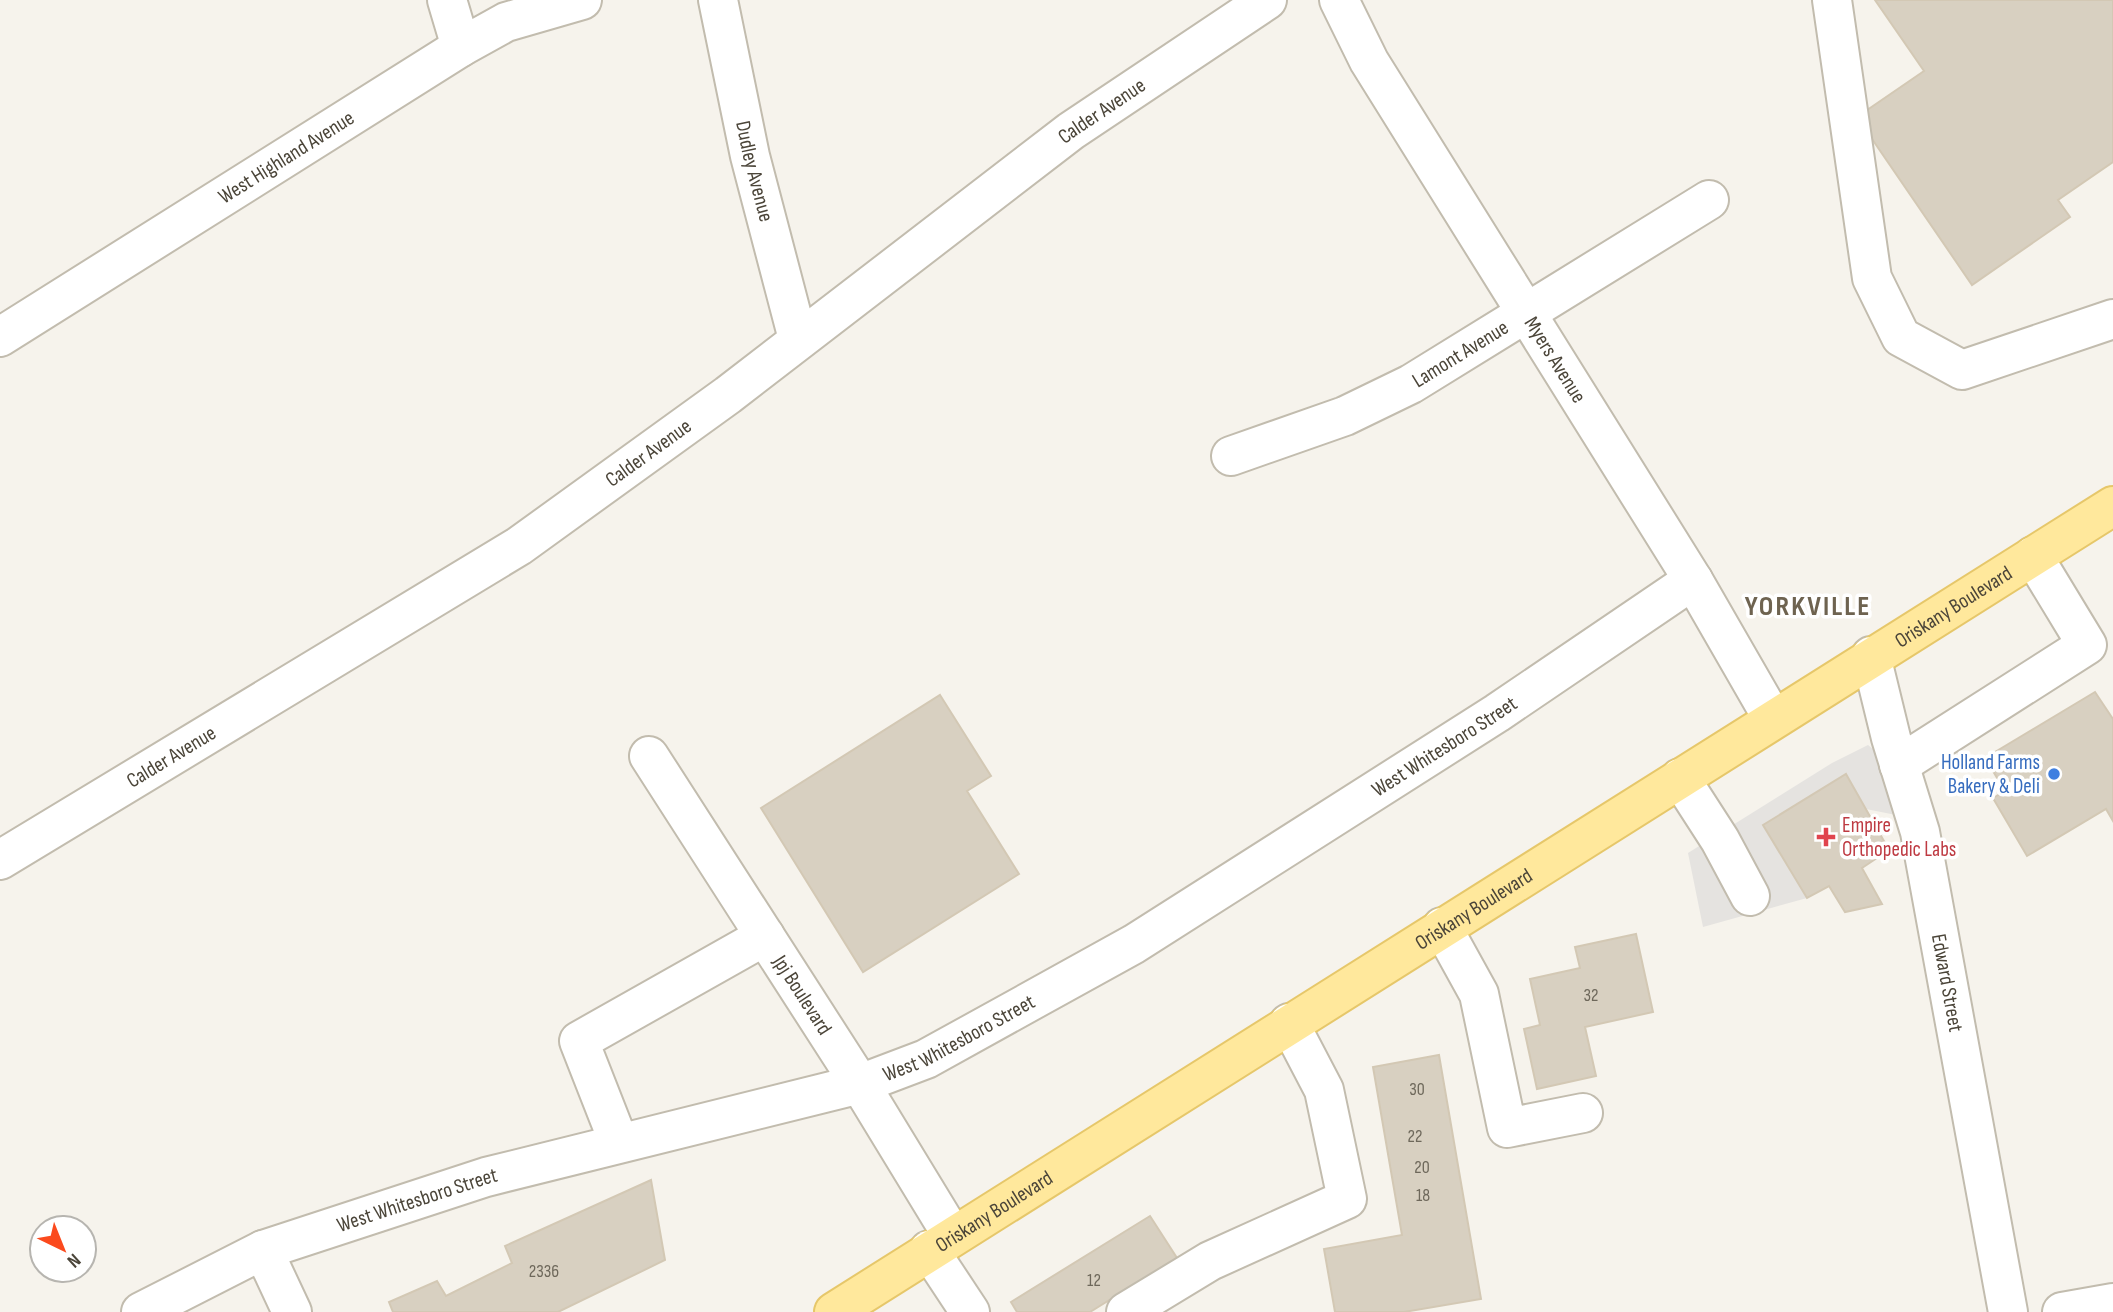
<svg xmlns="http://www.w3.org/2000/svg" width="2113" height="1312" font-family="'Sofia Sans Condensed',sans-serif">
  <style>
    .parking { fill: #e5e3e0 }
    .building { fill: #d8d0c1; stroke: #d3c8b4; stroke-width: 2 }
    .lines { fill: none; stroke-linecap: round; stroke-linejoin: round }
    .minor-casing { stroke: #c2bcae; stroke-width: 42 }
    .major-casing { stroke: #e6c76a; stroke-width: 42 }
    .minor { stroke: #fff; stroke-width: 38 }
    .major { stroke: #ffe89c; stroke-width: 38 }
    .shop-dot { fill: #3f7fe0; stroke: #fff; stroke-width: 2.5 }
    .health-dot { fill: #e0444e; stroke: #fff; stroke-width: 2.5 }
    .labels { text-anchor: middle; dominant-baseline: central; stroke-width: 7; stroke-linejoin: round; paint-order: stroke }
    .number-label { font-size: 18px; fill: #6e685b }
    .street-label { font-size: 21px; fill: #4b4539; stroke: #fff }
    .shop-label { font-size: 21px; fill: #366cbe; stroke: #fff; text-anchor: end }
    .health-label { font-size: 21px; fill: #be3a42; stroke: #fff; text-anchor: start }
    .district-label { font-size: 28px; font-weight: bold; letter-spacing: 2px; fill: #6e6350; stroke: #fff }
  </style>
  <rect width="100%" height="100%" fill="#f6f3ec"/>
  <path class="parking" d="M1868,745L1880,755L1901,816L1866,809L1845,775L1763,825L1807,898L1703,927L1688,853L1832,763Z"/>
  <g class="building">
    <path d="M1875,0H2113V162L2058,200L2070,217L1972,285L1857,117L1924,71Z"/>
    <path d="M2095,692L2113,719V821L2106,809L2027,856L1993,798L2005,791L1985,758Z"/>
    <path d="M940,695L991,776L967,791L1019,874L863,972L761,808Z"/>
    <path d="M1846,774L1889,850L1862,868L1882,904L1845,912L1829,886L1807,898L1763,825Z"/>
    <path d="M1636,934L1653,1012L1585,1027L1596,1076L1537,1089L1524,1029L1540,1025L1530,979L1580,968L1575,947Z"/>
    <path d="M1439,1055L1481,1299L1404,1312H1335L1324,1249L1402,1235L1373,1067Z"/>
    <path d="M651,1180L665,1260L558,1312H393L389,1302L437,1281L446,1296L512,1263L505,1246Z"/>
    <path d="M1150,1216L1177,1258L1090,1312H1017L1011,1302Z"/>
  </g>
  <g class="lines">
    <defs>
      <g id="minor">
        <path d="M447,0L461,47"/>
        <path id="s1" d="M718,0L750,156L798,339"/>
        <path id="s2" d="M1339,0L1369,61L1693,580L1773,719"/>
        <path d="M1832,0L1872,278L1901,337L1962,370L2113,319"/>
        <path id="s3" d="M0,337L461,47L506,22L582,0"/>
        <path id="s4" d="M1231,456L1345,416L1411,384L1709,200"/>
        <path id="s5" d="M1871,656L1891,738L1920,832L2008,1312"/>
        <path id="s6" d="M649,756L860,1084L952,1235"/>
        <path d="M1899,765L2087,645L2033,556"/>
        <path d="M1680,778L1720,840L1750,896"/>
        <path id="s7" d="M0,860L519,546L728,395L1071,131L1267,0"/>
        <path d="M1442,927L1479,994L1507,1128L1583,1113"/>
        <path d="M619,1143L579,1041L765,936"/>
        <path d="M263,1250L292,1312"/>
        <path d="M929,1250L970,1312"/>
        <path id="s8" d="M141,1312L263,1250L486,1177L860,1084L926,1059L1134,944L1497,713L1693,580"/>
        <path d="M1126,1312L1210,1261L1347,1199L1324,1090L1289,1023"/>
        <path d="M2062,1312L2113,1303"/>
      </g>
      <g id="major">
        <path id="s9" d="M834,1312L2113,506"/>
      </g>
    </defs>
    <use href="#minor" class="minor-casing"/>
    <use href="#major" class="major-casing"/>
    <use href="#minor" class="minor"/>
    <use href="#major" class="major"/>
  </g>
  <circle class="shop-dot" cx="2054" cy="774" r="7"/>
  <path class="health-dot" d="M1822.5 826.5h7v7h7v7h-7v7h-7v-7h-7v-7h7z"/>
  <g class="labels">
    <g class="number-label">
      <text x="1591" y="995">32</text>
      <text x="1417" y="1089">30</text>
      <text x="1415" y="1136">22</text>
      <text x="1422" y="1167">20</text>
      <text x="1423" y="1195">18</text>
      <text x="544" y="1271">2336</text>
      <text x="1094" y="1280">12</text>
    </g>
    <g class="street-label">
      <text stroke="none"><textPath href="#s7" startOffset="1334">Calder Avenue</textPath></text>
      <text stroke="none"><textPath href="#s3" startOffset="338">West Highland Avenue</textPath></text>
      <text stroke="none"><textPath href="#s1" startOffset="175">Dudley Avenue</textPath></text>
      <text stroke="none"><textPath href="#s4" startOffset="252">Lamont Avenue</textPath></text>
      <text stroke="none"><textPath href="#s2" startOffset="420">Myers Avenue</textPath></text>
      <text stroke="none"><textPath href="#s7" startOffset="766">Calder Avenue</textPath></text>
      <text stroke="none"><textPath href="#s9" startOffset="1323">Oriskany Boulevard</textPath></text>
      <text stroke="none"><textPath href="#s8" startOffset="1433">West Whitesboro Street</textPath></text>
      <text stroke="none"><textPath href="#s7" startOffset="200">Calder Avenue</textPath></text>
      <text stroke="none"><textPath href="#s9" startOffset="756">Oriskany Boulevard</textPath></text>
      <text stroke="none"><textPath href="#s5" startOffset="336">Edward Street</textPath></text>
      <text stroke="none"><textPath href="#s6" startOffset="284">Jpj Boulevard</textPath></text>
      <text stroke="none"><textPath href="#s8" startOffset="866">West Whitesboro Street</textPath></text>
      <text stroke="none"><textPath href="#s8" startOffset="299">West Whitesboro Street</textPath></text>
      <text stroke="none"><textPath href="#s9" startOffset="189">Oriskany Boulevard</textPath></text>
    </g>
    <g class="shop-label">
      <text x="2040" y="762">Holland Farms<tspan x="2040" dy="24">Bakery &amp; Deli</tspan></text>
    </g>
    <g class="health-label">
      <text x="1842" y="825">Empire<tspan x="1842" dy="24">Orthopedic Labs</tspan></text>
    </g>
    <g class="district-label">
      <text x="1808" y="606">YORKVILLE</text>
    </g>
  </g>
  <g transform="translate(63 1249) rotate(137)"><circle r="33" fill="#ffffff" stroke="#b7b5b0" stroke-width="2"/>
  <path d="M0-5L12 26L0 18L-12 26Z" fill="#fb4a1d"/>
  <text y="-10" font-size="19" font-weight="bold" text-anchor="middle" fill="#4b4539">N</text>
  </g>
</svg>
